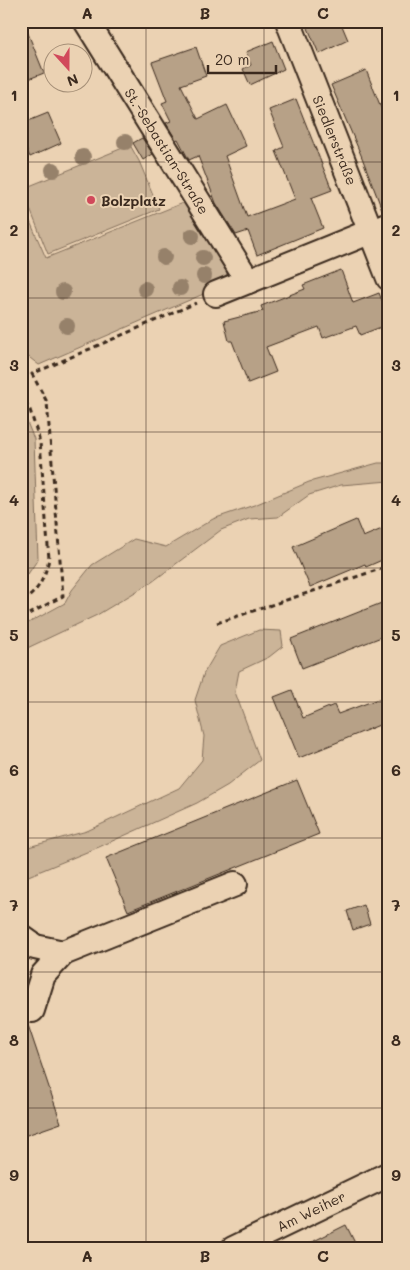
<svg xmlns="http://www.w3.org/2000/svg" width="410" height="1270" font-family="Mali,sans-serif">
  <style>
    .green { fill: #cbb498; stroke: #836f5b }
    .building { fill: #b7a187; stroke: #3b2a1e }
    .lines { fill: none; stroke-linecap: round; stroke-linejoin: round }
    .minor-casing { stroke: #3b2a1e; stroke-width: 28 }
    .path { stroke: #3b2a1e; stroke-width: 3; stroke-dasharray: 5 4; stroke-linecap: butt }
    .minor { stroke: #ebd2b3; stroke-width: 24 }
    .tree { fill: #96816b }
    .grid { fill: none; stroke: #3b2a1e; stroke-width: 1; stroke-opacity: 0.55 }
    .poi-dot { fill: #d1495b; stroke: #ebd2b3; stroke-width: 2 }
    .labels { text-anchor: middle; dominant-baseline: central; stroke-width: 4; stroke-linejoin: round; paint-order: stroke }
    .street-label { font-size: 14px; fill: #3b2a1e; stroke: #ebd2b3 }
    .poi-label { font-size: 14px; font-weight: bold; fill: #3b2a1e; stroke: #ebd2b3; text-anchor: start }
    .neatline { fill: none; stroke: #3b2a1e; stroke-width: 2 }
    .grid-label { font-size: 16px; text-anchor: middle; font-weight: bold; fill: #3b2a1e }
  </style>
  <rect width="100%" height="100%" fill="#ebd2b3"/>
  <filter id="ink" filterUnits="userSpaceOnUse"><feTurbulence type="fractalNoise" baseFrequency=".02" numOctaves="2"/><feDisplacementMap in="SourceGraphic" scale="10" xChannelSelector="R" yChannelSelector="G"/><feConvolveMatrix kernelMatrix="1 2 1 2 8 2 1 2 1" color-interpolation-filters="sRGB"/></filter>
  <g filter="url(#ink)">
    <g class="green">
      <path d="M130,145L139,161L159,209L48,254L22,189Z"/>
      <path d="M190,200L230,265L222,286L39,365L21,351V201L46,258Z"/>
      <path d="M21,408L34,439L38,559L28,574L21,571Z"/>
      <path d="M378,463H389V481L341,485L309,495L278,517L249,519L221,530L152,582L97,615L21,651V627L65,603L72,590L92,565L134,539L166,547L213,519L257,504L309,482Z"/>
      <path d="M259,630L281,631L283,646L269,657L239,671L235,692L260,760L228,785L197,803L99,847L21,879V849L87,831L179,788L202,760L204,736L195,700L204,673L220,646Z"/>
    </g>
    <g class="building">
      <path d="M21,21H23L44,73L21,82Z"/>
      <path d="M305,21H340L348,40L319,54Z"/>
      <path d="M273,41L284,69L250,85L243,69L251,65L246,52Z"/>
      <path d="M196,47L206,76L181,85L198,119L227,105L246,146L225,156L247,217L295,199L276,151L284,147L269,110L296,99L332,190L311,198L323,228L257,255L248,231L236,235L216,203L198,156L189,160L178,139L176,140L166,123L171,121L162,103L167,101L152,62Z"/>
      <path d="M366,70L384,115L389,113V211L383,212L361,155L331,85Z"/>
      <path d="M48,113L61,143L30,157L21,137V124Z"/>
      <path d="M142,138L153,154L143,160L133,143Z"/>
      <path d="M341,270L353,303L379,293L389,317V324L360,335L356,326L323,338L319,327L266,347L276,372L248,383L232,341H229L224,321L263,311L261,306L305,289L303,285Z"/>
      <path d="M356,520L363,537L389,526V557L366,567L365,564L310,587L293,547Z"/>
      <path d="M389,600V634L302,668L291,639Z"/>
      <path d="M292,690L303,718L334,705L338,714L389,695V721L299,758L274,697Z"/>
      <path d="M297,780L319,834L128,911L106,858Z"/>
      <path d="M364,905L370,924L353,930L347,911Z"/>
      <path d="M21,1018L27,1022L61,1123L21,1137Z"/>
      <path d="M346,1225L358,1249H298Z"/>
    </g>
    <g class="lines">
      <defs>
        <g id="minor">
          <path d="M86,21L248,281"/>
          <path d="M288,21L389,278"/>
          <path d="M216,294L389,224"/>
          <path d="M21,937L35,947L63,953L235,884"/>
          <path d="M32,1010L43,975L63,953"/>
          <path d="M233,1249L389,1174"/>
        </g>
      </defs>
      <use href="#minor" class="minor-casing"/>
      <g class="path">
        <path d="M21,394L30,410L40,442L49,559C44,580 39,590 21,603"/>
        <path d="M21,618L63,596L47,402L32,374L196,303"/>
        <path d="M217,623L389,566"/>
      </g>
      <use href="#minor" class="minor"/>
    </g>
    <g class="tree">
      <circle cx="125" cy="142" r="8"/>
      <circle cx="83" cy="157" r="8"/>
      <circle cx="53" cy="170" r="8"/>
      <circle cx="192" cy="236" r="8"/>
      <circle cx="164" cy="257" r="8"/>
      <circle cx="203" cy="258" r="8"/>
      <circle cx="204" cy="276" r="8"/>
      <circle cx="180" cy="288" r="8"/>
      <circle cx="145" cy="289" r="8"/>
      <circle cx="63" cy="292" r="8"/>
      <circle cx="67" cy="326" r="8"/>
    </g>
  </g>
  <path class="grid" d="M146,21V1249M264,21V1249M21,162H389M21,298H389M21,432H389M21,568H389M21,702H389M21,838H389M21,972H389M21,1108H389"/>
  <circle class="poi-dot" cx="91" cy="200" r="5"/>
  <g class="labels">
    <g class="street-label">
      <text transform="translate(335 140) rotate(68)">Siedlerstraße</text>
      <text transform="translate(167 151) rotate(58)">St.-Sebastian-Straße</text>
      <text transform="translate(311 1211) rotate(-26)">Am Weiher</text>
    </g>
    <g class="poi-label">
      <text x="101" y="200">Bolzplatz</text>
    </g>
  </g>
  <rect width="410" height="1270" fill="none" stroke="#ebd2b3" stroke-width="55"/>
  <g transform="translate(68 68) rotate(159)"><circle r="24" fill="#ebd2b3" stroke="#a58f77"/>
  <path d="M0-4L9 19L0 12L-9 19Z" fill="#d1495b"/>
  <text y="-8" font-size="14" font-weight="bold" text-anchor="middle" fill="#3b2a1e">N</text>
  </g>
  <path d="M208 65v8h68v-8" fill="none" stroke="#3b2a1e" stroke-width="2.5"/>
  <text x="215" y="65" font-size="15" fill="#3b2a1e" stroke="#ebd2b3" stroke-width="4" paint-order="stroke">20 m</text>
  <rect x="28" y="28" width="354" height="1214" class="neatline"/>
  <g class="grid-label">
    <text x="87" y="19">A</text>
    <text x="205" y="19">B</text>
    <text x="323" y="19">C</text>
    <text x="14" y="101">1</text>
    <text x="396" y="101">1</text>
    <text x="14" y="236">2</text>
    <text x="396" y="236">2</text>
    <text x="14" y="371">3</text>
    <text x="396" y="371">3</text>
    <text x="14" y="506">4</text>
    <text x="396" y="506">4</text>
    <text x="14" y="641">5</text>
    <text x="396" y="641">5</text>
    <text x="14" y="776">6</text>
    <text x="396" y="776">6</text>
    <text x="14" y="911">7</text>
    <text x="396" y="911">7</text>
    <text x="14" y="1046">8</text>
    <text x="396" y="1046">8</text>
    <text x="14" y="1181">9</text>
    <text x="396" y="1181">9</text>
    <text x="87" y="1262">A</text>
    <text x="205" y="1262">B</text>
    <text x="323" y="1262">C</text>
  </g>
</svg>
